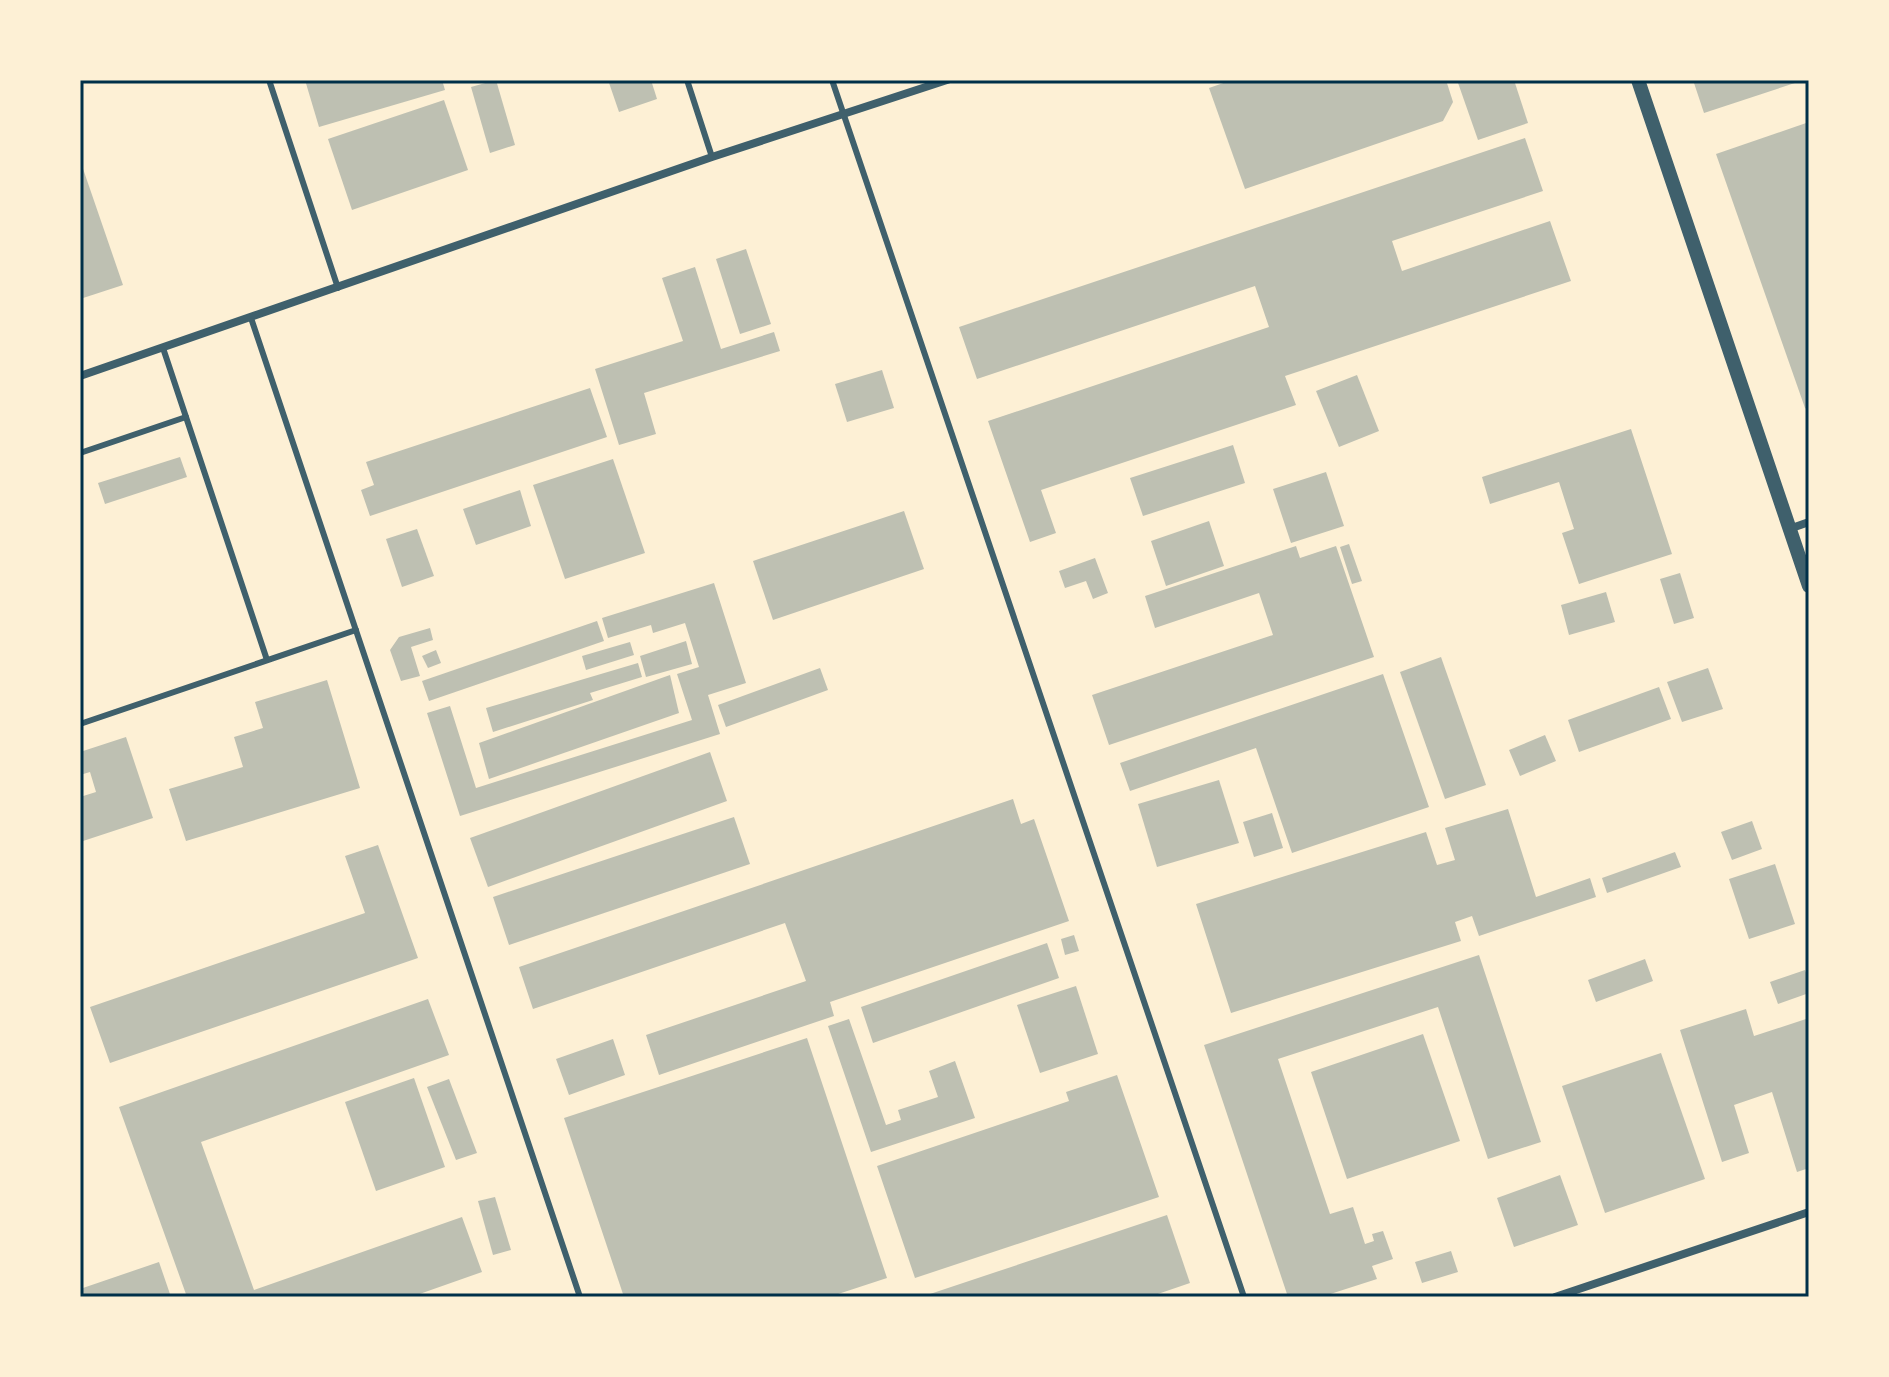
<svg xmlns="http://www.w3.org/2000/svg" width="1889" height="1377" font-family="Spectral,serif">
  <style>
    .building { fill: #bec0b2 }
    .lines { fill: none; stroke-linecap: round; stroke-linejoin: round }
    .service { stroke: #3f606c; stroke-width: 6 }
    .minor { stroke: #3f606c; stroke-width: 8 }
    .tertiary { stroke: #3f606c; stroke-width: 14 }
    .neatline { fill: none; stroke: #003049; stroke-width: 3 }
  </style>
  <rect width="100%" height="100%" fill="#fdf0d5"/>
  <g class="building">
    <path d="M305,80H442L445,90L319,127Z"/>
    <path d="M496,80L515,145L490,153L471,87Z"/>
    <path d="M608,80H651L657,99L619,112Z"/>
    <path d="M1232,80H1446L1453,102L1443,121L1245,189L1209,88Z"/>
    <path d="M1457,80H1514L1528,123L1478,140Z"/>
    <path d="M1693,80H1801V81L1704,113Z"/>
    <path d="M444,100L468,170L352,210L328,139Z"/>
    <path d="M1809,122V411L1805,408L1716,154Z"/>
    <path d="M1525,138L1543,191L1392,241L1402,271L1550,221L1571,281L1285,376L1296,405L1041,490L1056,533L1030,542L988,421L1269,327L1255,286L977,379L959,327Z"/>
    <path d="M80,160L123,285L80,299Z"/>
    <path d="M746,249L771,324L740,334L716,259Z"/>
    <path d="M695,267L721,349L774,332L780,351L644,393L656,434L619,445L595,369L683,341L662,278Z"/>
    <path d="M882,370L894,408L847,422L835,384Z"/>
    <path d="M1357,375L1379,431L1339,447L1316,391Z"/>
    <path d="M590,388L607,437L370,516L361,490L374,485L366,462Z"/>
    <path d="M1631,429L1672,554L1579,584L1562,533L1574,529L1559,482L1490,504L1482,477Z"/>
    <path d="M1233,445L1245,483L1143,516L1130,478Z"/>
    <path d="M180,457L187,477L105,504L98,483Z"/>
    <path d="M613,459L645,553L565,579L533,485Z"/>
    <path d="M1326,472L1344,526L1291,543L1273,489Z"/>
    <path d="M520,490L531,526L476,545L463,509Z"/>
    <path d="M904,511L924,569L773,620L753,561Z"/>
    <path d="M1209,521L1224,566L1166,586L1151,541Z"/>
    <path d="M417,529L434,576L402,587L386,539Z"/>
    <path d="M1349,544L1362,581L1352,584L1340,547Z"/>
    <path d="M1296,546L1300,558L1336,546L1374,657L1109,745L1092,695L1273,635L1259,593L1155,628L1145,596Z"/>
    <path d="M1095,558L1108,593L1093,599L1086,581L1065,588L1059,571Z"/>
    <path d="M1680,573L1694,618L1674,624L1660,579Z"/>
    <path d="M714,583L746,683L708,695L720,734L460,816L427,713L450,706L476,788L692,720L677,674L699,667L685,623L653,633L651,625L608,638L602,618Z"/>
    <path d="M1606,592L1615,622L1569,635L1561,605Z"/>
    <path d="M597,621L604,641L429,701L422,681Z"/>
    <path d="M430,628L433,640L411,647L420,676L401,681L390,650L399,637Z"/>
    <path d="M686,641L692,664L646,677L640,656Z"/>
    <path d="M630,642L634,655L586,670L582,656Z"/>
    <path d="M436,650L441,663L428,668L422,656Z"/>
    <path d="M1441,657L1486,785L1445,799L1400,672Z"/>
    <path d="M638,663L642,677L590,693L593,700L493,732L486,708Z"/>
    <path d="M820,668L828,690L726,727L718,705Z"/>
    <path d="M1708,668L1723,709L1682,722L1667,682Z"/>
    <path d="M1383,674L1429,807L1292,853L1256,748L1130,791L1120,763Z"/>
    <path d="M670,675L679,713L489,779L479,743Z"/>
    <path d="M327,680L360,788L186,841L169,789L243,767L234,737L263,728L255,702Z"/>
    <path d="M1659,687L1671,719L1579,752L1568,720Z"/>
    <path d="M1545,735L1556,761L1520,776L1509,750Z"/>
    <path d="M126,737L153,818L80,842V797L96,792L90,772L80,775V752Z"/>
    <path d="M710,752L727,801L488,887L470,838Z"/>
    <path d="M1219,780L1239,843L1157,867L1138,804Z"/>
    <path d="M1013,799L1021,824L1034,819L1069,921L830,1002L834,1016L659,1075L646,1035L806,981L785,923L533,1009L519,967Z"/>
    <path d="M1508,809L1536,897L1590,878L1596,897L1479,936L1472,916L1455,922L1461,941L1231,1013L1196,904L1426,832L1437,865L1455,860L1445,828Z"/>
    <path d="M1272,813L1283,848L1254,857L1243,822Z"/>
    <path d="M734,817L750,864L509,945L493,897Z"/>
    <path d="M1752,821L1762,849L1732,860L1721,832Z"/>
    <path d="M378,845L418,958L110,1063L90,1007L365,913L345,856Z"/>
    <path d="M1675,852L1681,867L1607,893L1602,878Z"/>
    <path d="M1775,864L1795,924L1749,939L1729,879Z"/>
    <path d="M1074,935L1079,951L1065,955L1061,939Z"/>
    <path d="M1047,943L1059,978L873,1043L861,1007Z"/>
    <path d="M1479,955L1541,1142L1488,1159L1438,1007L1278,1059L1330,1214L1353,1207L1365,1244L1374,1241L1372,1234L1383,1231L1393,1259L1372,1266L1377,1279L1321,1297H1288L1204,1045Z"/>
    <path d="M1645,959L1653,981L1596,1002L1588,980Z"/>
    <path d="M1805,970L1809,980V993L1778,1004L1770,982Z"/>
    <path d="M1076,986L1098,1054L1040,1073L1017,1005Z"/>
    <path d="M428,999L449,1055L201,1142L254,1290L462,1217L482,1272L411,1297H187L119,1107Z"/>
    <path d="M1746,1009L1754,1036L1809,1018V1168L1797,1172L1772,1092L1734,1105L1749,1153L1722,1162L1680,1030Z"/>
    <path d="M849,1019L886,1125L901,1120L898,1110L938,1097L929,1071L955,1061L975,1118L871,1152L828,1026Z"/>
    <path d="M1423,1034L1460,1141L1347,1179L1311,1072Z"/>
    <path d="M807,1038L887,1278L829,1297H624L564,1118Z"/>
    <path d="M613,1039L625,1075L569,1095L556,1059Z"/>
    <path d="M1661,1053L1705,1179L1605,1213L1562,1086Z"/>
    <path d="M1117,1075L1159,1197L915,1278L877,1166L1069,1101L1066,1092Z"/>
    <path d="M414,1078L445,1167L376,1191L345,1102Z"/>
    <path d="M449,1079L477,1153L456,1160L427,1087Z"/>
    <path d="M1560,1175L1578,1225L1514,1247L1497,1198Z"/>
    <path d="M495,1197L511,1250L493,1255L478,1201Z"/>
    <path d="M1167,1215L1190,1283L1149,1297H921Z"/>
    <path d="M1451,1251L1458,1272L1422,1283L1415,1262Z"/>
    <path d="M159,1262L171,1297H80V1289Z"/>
  </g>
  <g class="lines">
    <g class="service">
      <path d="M269,80L338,288"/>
      <path d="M687,80L712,157"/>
      <path d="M832,80L1244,1297"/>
      <path d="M251,318L580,1297"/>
      <path d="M163,348L267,660"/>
      <path d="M80,453L186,417"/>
      <path d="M80,724L356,630"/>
    </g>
    <g class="minor">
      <path d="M80,376L712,157L947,80"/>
      <path d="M1789,529L1809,522"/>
      <path d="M1555,1297L1809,1212"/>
    </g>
    <path class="tertiary" d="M1638,80L1809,586"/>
  </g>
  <rect width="1889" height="1377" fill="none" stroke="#fdf0d5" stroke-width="164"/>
  <rect x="82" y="82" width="1725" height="1213" class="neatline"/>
</svg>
